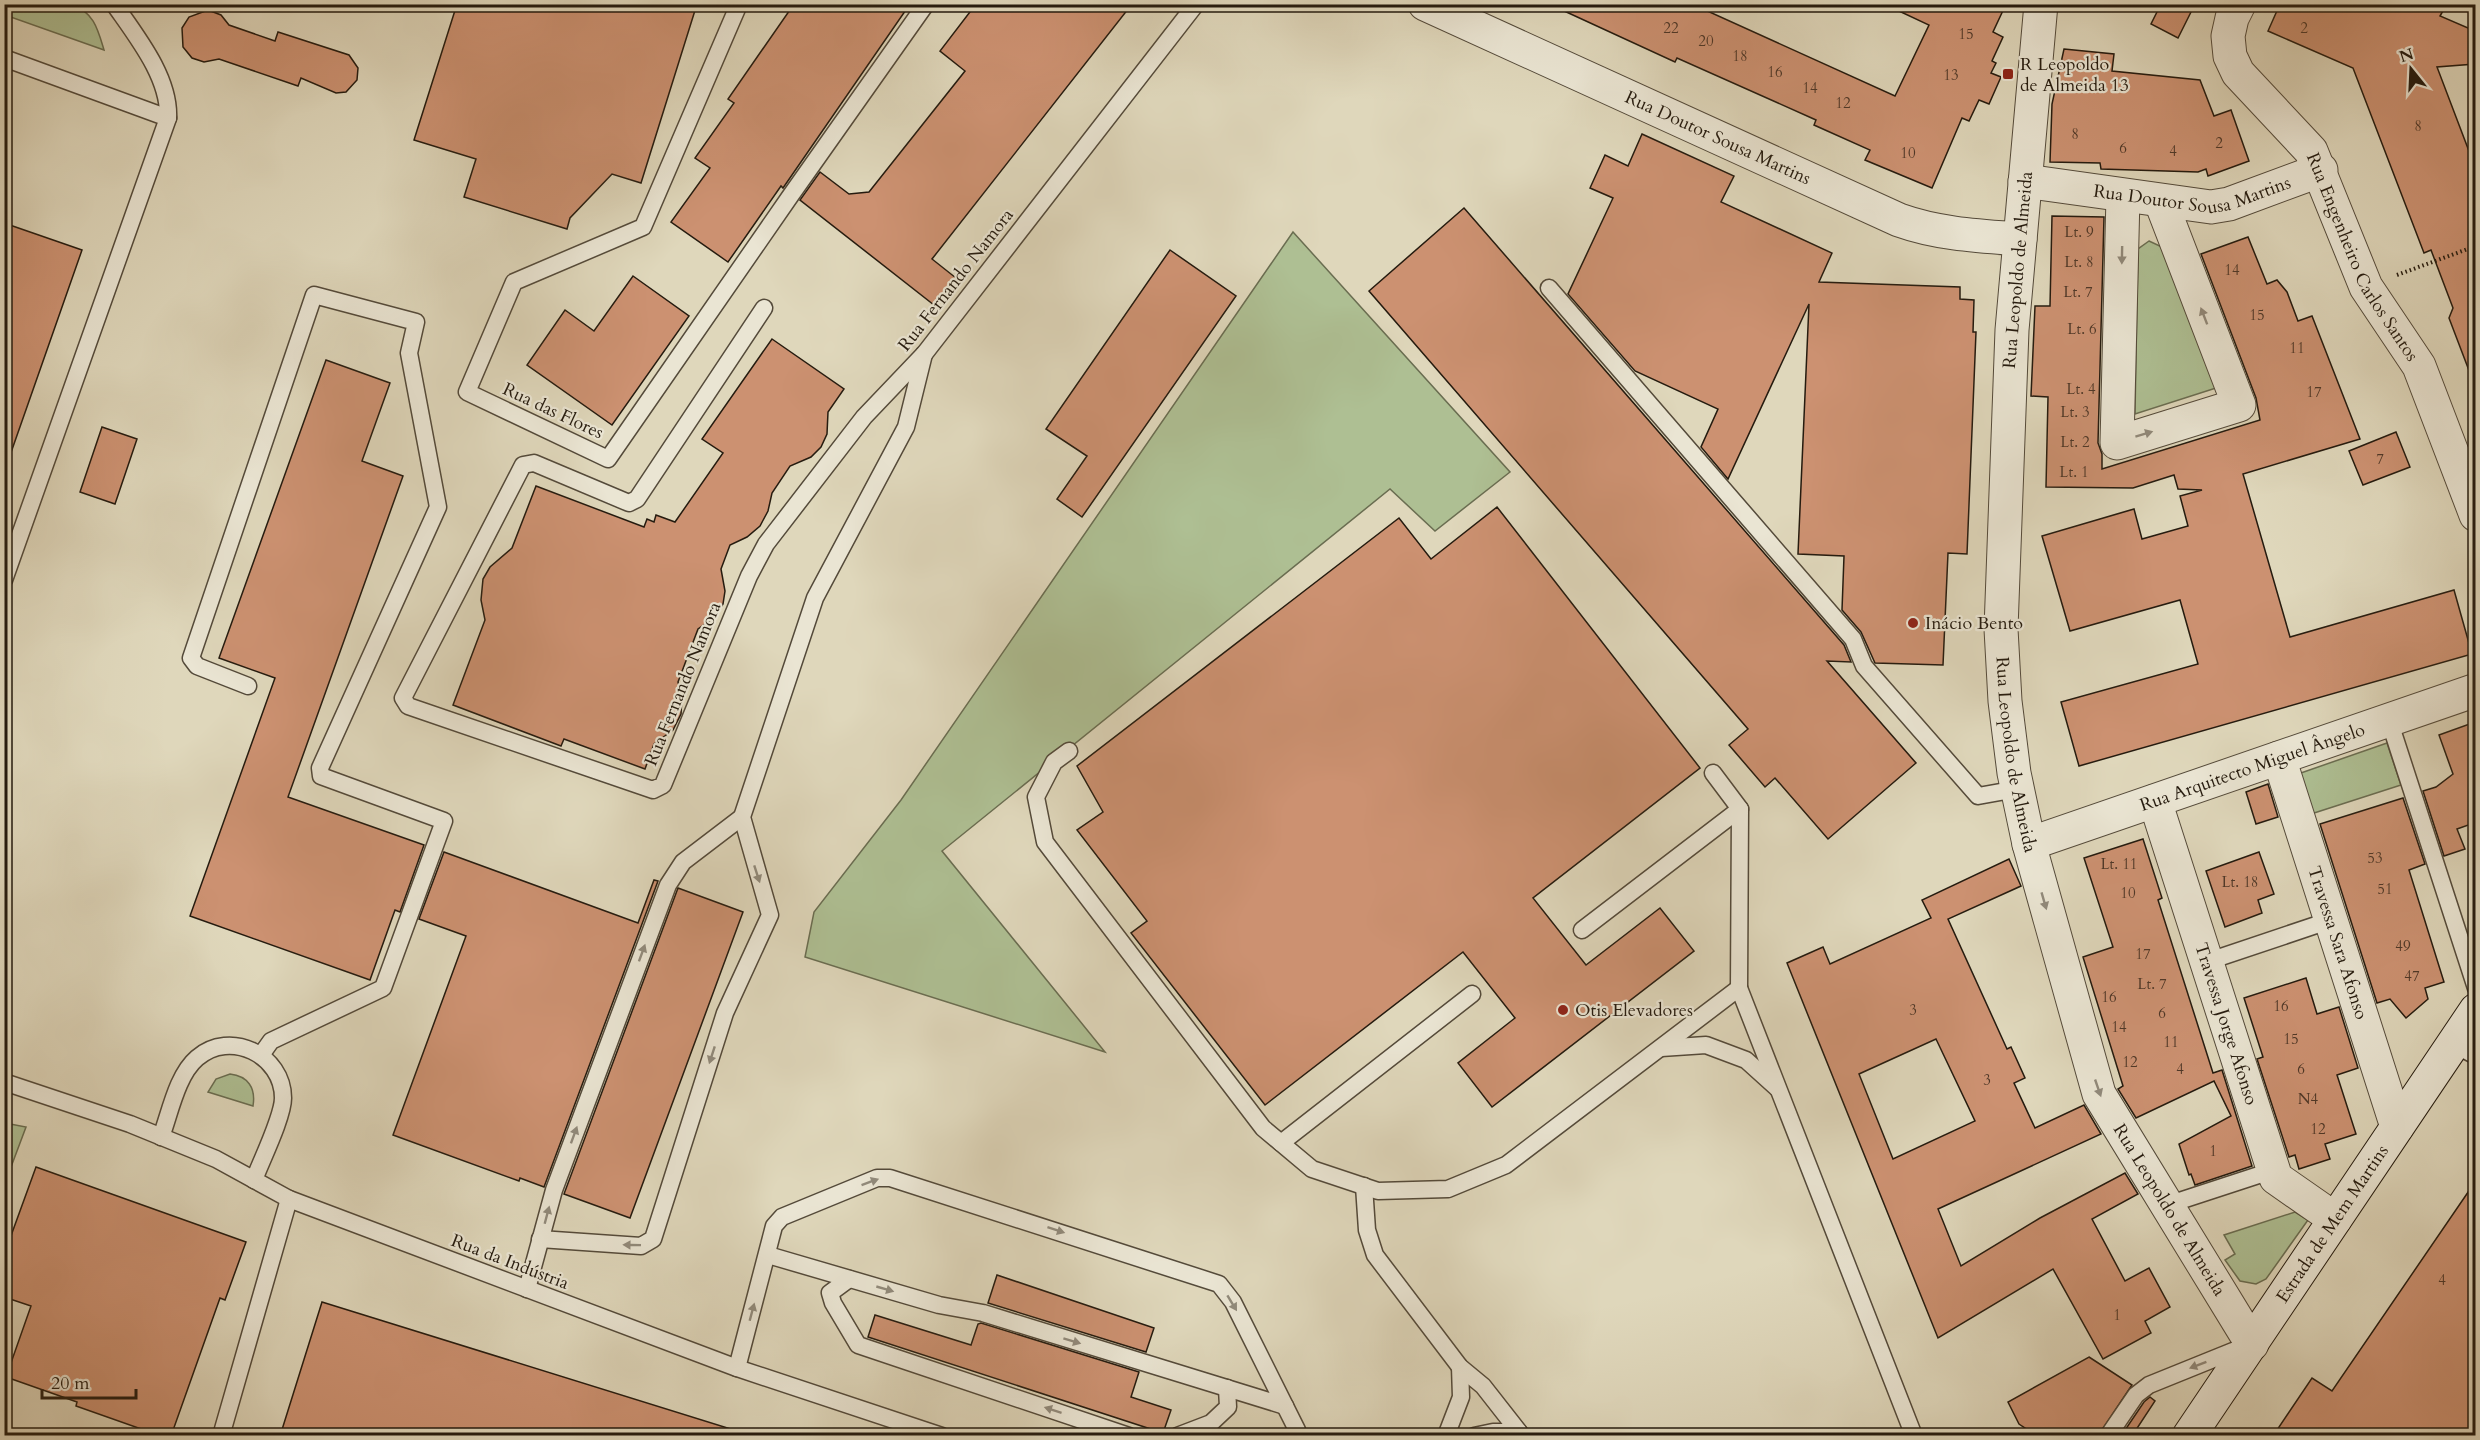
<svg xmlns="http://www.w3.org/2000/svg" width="2480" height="1440" font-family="Cardo,serif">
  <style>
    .green { fill: #aebf93; stroke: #6a6d51; stroke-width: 1.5 }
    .building { fill: #cc9171; stroke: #251b0f; stroke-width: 1.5; fill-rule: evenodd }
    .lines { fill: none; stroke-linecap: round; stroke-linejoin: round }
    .lane-casing { stroke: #544a3a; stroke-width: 19 }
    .street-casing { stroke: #544a3a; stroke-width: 35 }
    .secondary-casing { stroke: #251b0f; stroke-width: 35 }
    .path { stroke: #251b0f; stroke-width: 4; stroke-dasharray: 1.5 3; stroke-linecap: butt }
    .lane { stroke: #eae5d3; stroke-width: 16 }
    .street { stroke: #eae5d3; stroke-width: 33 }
    .secondary { stroke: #eae5d3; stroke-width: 33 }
    .oneway { fill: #918a7b }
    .poi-dot { fill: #8f2418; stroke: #eae5d3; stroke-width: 2 }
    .labels { text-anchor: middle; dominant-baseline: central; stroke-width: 4.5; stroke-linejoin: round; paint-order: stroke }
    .number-label { font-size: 15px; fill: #4f3828 }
    .poi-label { font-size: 18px; fill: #251b0f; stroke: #eae5d3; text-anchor: start }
    .street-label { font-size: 18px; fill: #251b0f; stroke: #eae5d3 }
  </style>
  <rect width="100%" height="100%" fill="#dfd7bb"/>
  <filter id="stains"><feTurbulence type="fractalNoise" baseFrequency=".00333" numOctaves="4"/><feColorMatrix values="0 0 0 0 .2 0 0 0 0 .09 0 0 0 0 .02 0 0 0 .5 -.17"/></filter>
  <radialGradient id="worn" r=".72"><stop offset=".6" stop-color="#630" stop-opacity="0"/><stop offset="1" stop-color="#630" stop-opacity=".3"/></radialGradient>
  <g class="green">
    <path d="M5,4L72,5C94,12 98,30 104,50L5,15Z"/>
    <path d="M1293,232L1510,472L1435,531L1390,489L942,851L1105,1052L805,957L814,912L901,800Z"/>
    <path d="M2149,241L2162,247L2216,388L2135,414L2138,249Z"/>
    <path d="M2387,743L2401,785L2311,814L2298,774Z"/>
    <path d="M230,1074C248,1076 256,1088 253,1106L208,1092L216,1079Z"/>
    <path d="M5,1123L26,1127L5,1183L4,1123Z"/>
    <path d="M2295,1212L2308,1220L2266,1279L2256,1284L2240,1281L2225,1260L2235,1254L2224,1235Z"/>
  </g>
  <g class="building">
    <path d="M457,4H697L641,183L612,174L570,218L567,229L464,197L476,159L414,140Z"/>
    <path d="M794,4H910L783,188L781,186L728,262L671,222L710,168L695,158L734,103L728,99Z"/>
    <path d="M976,4H1132L932,259L956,278L934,305L800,200L820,172L849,194L869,192L965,71L940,51Z"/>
    <path d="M1549,4H1692L1895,96L1929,25L1884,4H2006L1993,32L2003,37L1992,61L1996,63L1991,73L2001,77L1989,104L1979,100L1969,121L1962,118L1932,188L1865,160L1870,150L1814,125L1816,120L1677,58L1675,62Z"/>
    <path d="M2161,4H2195L2178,38L2151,24Z"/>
    <path d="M2280,4H2447L2440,16L2475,31V64L2437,67L2475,167V381H2473L2449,318L2453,308L2431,250L2424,253L2353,68L2268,31Z"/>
    <path d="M208,10L221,15L229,25L275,41L278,32L349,55L358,68L357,80L346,92L336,93L301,78L298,86L219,59L204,62L192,58L183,47L182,28L189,17Z"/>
    <path d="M2064,49L2114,54L2112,71L2200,80L2214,116L2231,110L2249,161L2208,176L2206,169L2198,172L2101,169L2100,163L2050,162L2052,104Z"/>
    <path d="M1642,134L1734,176L1721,202L1832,253L1819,282L1960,287V299L1974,300L1973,332H1976L1967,554L1948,553L1943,665L1875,663L1861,632L1842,610L1844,556L1798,554L1809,304L1728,479L1701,447L1718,409L1635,371L1568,294L1613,198L1590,188L1605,155L1628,166Z"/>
    <path d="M1464,208L1844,645L1851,662L1827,661L1916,763L1828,839L1775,778L1765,787L1729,745L1748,729L1369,291Z"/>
    <path d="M2052,216L2104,217L2098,443L2102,454V469L2260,420L2256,398L2201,254L2248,237L2267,284L2277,280L2287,292L2298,321L2312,316L2360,439L2243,474L2290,637L2454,590L2472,654L2079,766L2061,702L2198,664L2180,600L2070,631L2042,536L2134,509L2142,539L2188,526L2180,496L2202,490L2178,489L2174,475L2133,488L2046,487L2048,397L2031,396L2035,306H2050Z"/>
    <path d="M4,223L82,250L8,461L4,460Z"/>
    <path d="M1170,250L1236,296L1082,517L1057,499L1087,456L1046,429Z"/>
    <path d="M633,276L689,316L612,425L527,365L565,310L594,331Z"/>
    <path d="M772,339L844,389L828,412L827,434L821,447L811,457L790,466L772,493L768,511L760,526L747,537L730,545L721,569L725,591L723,604L715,617L698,629L678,682L682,697L681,714L673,730L654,744L645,769L564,739L561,746L453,705L485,620L481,600L483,579L490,567L512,548L536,486L644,527L647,519L654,522L656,515L675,522L723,453L702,439Z"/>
    <path d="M326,360L390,383L362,461L403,476L288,797L424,845L400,912L395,910L370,980L190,916L275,678L219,658Z"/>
    <path d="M102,427L137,439L115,504L80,492Z"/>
    <path d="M2396,432L2410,467L2363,485L2349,451Z"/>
    <path d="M1497,507L1700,768L1533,898L1586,965L1660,908L1694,951L1492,1107L1458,1063L1515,1018L1463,952L1265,1105L1131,933L1147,921L1077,830L1103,812L1077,766L1399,518L1431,559Z"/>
    <path d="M2475,722V826L2471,824L2457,829L2465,849L2444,856L2423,791L2436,787L2453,774L2439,735Z"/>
    <path d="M2268,784L2278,817L2256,824L2246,792Z"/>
    <path d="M2403,798L2425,864L2409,870L2444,982L2425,988L2428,999L2406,1018L2390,999L2377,1003L2320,824Z"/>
    <path d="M2143,839L2162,898L2158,900L2213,1073L2222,1070L2252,1166L2195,1185L2191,1174L2189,1175L2179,1144L2231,1116L2214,1081L2136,1118L2118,1089L2123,1086L2083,957L2113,947L2084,858Z"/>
    <path d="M444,852L638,923L654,880L658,881L544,1187L520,1178L519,1181L393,1135L466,936L419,919Z"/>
    <path d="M2259,852L2274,894L2258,900L2262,913L2225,927L2206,871Z"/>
    <path d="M2009,859L2021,886L1948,919L2007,1049L2011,1047L2025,1078L2014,1083L2035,1128L2084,1105L2101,1134L1938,1209L1961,1266L2040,1218L2125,1173L2138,1194L2092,1219L2125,1281L2149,1268L2170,1307L2145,1321L2151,1333L2103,1359L2053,1269L1938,1338L1787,963L1823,947L1830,964L1931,918L1922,900ZM1936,1039L1975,1121L1893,1159L1859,1074Z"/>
    <path d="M678,888L743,912L630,1218L564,1194Z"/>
    <path d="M2306,978L2317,1014L2339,1007L2358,1068L2337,1075L2356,1134L2325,1144L2330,1159L2299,1169L2295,1155L2289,1157L2257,1059L2263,1057L2244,998Z"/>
    <path d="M36,1167L246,1242L225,1300L220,1298L171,1436H161L76,1406L77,1402L6,1377L31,1306L4,1297V1255Z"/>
    <path d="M2475,1182V1436H2273L2312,1378L2332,1391Z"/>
    <path d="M997,1275L1154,1328L1146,1352L988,1303Z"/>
    <path d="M322,1302L734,1430L733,1436H280Z"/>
    <path d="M875,1315L971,1345L978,1324L981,1323L1139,1372L1131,1397L1171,1410L1163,1433L868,1337Z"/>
    <path d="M2089,1357L2132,1385L2098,1436H2037L2019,1424L2008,1402Z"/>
    <path d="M2150,1397L2155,1401L2132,1436H2121L2144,1402Z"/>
  </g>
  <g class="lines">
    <defs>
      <g id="lane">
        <path d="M739,4L643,227L514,282L467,392L608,459L791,195L926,4"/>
        <path d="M4,58L168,118"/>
        <path d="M1549,288L1853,639L1864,666L1978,796L2017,789"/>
        <path d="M764,308L637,499L629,503L534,463L523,465L403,698L408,706L653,790L663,785L749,576L766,544L864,417L925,353L1196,4"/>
        <path d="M4,580L168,118C170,78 137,37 114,4"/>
        <path d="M248,686L197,666L191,658L314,295L416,322L409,353L438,507L320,768L321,776L444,821L383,988L271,1041L261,1055"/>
        <path d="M2389,720L2476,988"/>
        <path d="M1069,751L1054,762L1036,797L1045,842L1263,1128L1312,1169L1378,1191L1448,1189L1506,1165L1739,988L1914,1436"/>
        <path d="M1713,773L1740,809L1739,988"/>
        <path d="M1582,930L1740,809"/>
        <path d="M2206,962L2331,920"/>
        <path d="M2453,1044L2476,1056"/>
        <path d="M1661,1048L1706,1045L1746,1060L1777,1088"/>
        <path d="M4,1082L130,1124L216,1159L289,1199L737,1368L942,1436"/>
        <path d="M161,1137C170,1113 177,1075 197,1058C230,1029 283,1055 283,1098C283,1117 261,1161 254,1180"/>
        <path d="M1281,1143L1472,994"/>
        <path d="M1364,1186L1367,1230L1375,1255L1460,1367L1483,1386L1519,1432"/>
        <path d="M2167,1205L2274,1170"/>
        <path d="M540,1239L641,1246L653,1239L725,1013L770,915L742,817L815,598L906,427L924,354"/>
        <path d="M768,1255L939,1305L983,1313L1285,1406"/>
        <path d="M849,1279L830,1293L833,1303L858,1345L1129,1436"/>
        <path d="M527,1289L554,1190L668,885L683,862L742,817"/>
        <path d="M737,1368L774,1226L782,1217L877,1178H890L1219,1284L1233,1302L1297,1430L1296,1436"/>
        <path d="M221,1436L289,1199"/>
        <path d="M1177,1436L1211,1423L1228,1407L1227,1388"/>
        <path d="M1446,1436L1461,1397L1460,1367"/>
        <path d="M1474,1436L1493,1432H1519L1521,1436"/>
        <path d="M2108,1436L2136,1395L2149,1385L2243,1347"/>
      </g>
      <g id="street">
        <path id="s1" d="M1425,4L1899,220C1938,234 1979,236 2020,239"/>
        <path id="s2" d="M2041,4L2012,330L2001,629L2005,701L2014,773L2029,844L2099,1094L2252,1344"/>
        <path id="s3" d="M2239,4L2232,18L2228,36L2230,56L2238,73L2311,151L2366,287L2419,366L2476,515"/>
        <path id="s4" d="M2025,181L2211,207L2229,204L2321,170"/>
        <path d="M2123,196L2117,443L2239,405L2161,202"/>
        <path id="s5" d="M2279,758L2397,1127"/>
        <path id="s6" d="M2155,801L2276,1178L2335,1219"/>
        <path id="s7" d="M2029,844L2476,690"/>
      </g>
      <g id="secondary">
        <path id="s8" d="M2189,1436L2476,1010"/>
      </g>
    </defs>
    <use href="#lane" class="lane-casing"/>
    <use href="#street" class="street-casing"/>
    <use href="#secondary" class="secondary-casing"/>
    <path class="path" d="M2397,275L2476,246"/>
    <use href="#lane" class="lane"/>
    <use href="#street" class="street"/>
    <use href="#secondary" class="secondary"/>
  </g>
  <defs><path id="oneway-solid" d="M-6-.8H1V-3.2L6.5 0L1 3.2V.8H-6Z" transform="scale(1.5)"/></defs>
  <g class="oneway">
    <use href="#oneway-solid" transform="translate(2122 255) rotate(91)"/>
    <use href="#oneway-solid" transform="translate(2204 316) rotate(-111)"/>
    <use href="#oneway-solid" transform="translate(2144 434) rotate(-17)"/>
    <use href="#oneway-solid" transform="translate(757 874) rotate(72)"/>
    <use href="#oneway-solid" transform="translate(2044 901) rotate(74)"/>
    <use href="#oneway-solid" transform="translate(642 953) rotate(-70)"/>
    <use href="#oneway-solid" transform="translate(712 1055) rotate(108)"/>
    <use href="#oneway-solid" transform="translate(2098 1088) rotate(71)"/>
    <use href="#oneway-solid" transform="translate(574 1135) rotate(-70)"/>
    <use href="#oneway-solid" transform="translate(870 1182) rotate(-20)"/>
    <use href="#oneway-solid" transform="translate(547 1215) rotate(-75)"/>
    <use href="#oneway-solid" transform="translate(1056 1230) rotate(18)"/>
    <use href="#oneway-solid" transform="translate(632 1245) rotate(-179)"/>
    <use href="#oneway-solid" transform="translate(885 1289) rotate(16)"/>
    <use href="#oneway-solid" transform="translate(1232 1303) rotate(59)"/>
    <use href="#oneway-solid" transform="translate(752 1312) rotate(-75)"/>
    <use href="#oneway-solid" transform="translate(1072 1341) rotate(17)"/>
    <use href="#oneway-solid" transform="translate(2198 1365) rotate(159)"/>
    <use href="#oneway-solid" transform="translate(1053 1410) rotate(-162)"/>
  </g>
  <g class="poi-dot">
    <rect x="2002" y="68" width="12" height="12" rx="3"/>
    <circle cx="1913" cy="623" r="6"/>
    <circle cx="1563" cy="1010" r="6"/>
  </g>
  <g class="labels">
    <g class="number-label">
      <text x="1671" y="28">22</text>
      <text x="2304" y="28">2</text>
      <text x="1966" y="34">15</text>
      <text x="1706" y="41">20</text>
      <text x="1740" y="56">18</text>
      <text x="1775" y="72">16</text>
      <text x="1951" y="75">13</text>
      <text x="1810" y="88">14</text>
      <text x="1843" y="103">12</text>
      <text x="2418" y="126">8</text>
      <text x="2075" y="134">8</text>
      <text x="2219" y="143">2</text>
      <text x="2123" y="148">6</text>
      <text x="2173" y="151">4</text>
      <text x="1908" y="153">10</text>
      <text x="2079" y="232">Lt. 9</text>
      <text x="2079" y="262">Lt. 8</text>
      <text x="2232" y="270">14</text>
      <text x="2078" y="292">Lt. 7</text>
      <text x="2257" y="315">15</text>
      <text x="2082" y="329">Lt. 6</text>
      <text x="2297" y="348">11</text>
      <text x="2081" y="389">Lt. 4</text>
      <text x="2314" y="392">17</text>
      <text x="2075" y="412">Lt. 3</text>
      <text x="2075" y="442">Lt. 2</text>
      <text x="2380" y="459">7</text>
      <text x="2074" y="472">Lt. 1</text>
      <text x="2375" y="858">53</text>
      <text x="2119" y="864">Lt. 11</text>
      <text x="2240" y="882">Lt. 18</text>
      <text x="2385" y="889">51</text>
      <text x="2128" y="893">10</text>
      <text x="2403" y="946">49</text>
      <text x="2143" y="954">17</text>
      <text x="2412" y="976">47</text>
      <text x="2152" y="984">Lt. 7</text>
      <text x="2109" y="997">16</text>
      <text x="2281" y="1006">16</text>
      <text x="1913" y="1010">3</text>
      <text x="2162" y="1013">6</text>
      <text x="2119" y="1027">14</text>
      <text x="2291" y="1039">15</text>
      <text x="2171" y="1042">11</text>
      <text x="2130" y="1062">12</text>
      <text x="2180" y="1069">4</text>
      <text x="2301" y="1069">6</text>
      <text x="1987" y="1080">3</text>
      <text x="2308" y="1099">N4</text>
      <text x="2318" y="1129">12</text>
      <text x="2213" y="1151">1</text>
      <text x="2442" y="1280">4</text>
      <text x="2117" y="1315">1</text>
    </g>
    <g class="poi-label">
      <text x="2020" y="64">R Leopoldo<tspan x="2020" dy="21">de Almeida 13</tspan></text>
      <text x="1925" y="623">Inácio Bento</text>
      <text x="1575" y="1010">Otis Elevadores</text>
    </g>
    <g class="street-label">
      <text stroke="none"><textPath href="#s1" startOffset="322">Rua Doutor Sousa Martins</textPath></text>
      <text stroke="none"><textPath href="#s4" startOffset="170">Rua Doutor Sousa Martins</textPath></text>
      <text stroke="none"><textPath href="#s3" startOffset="298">Rua Engenheiro Carlos Santos</textPath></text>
      <text transform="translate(2018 270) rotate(-85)">Rua Leopoldo de Almeida</text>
      <text transform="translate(956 280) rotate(-52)">Rua Fernando Namora</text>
      <text transform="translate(553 411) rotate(25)">Rua das Flores</text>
      <text transform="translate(683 684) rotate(-68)">Rua Fernando Namora</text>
      <text stroke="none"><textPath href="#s2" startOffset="753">Rua Leopoldo de Almeida</textPath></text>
      <text stroke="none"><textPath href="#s7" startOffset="236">Rua Arquitecto Miguel Ângelo</textPath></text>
      <text stroke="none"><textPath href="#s5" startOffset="194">Travessa Sara Afonso</textPath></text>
      <text stroke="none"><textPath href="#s6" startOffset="234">Travessa Jorge Afonso</textPath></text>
      <text stroke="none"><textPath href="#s2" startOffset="1239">Rua Leopoldo de Almeida</textPath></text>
      <text stroke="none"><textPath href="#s8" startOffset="256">Estrada de Mem Martins</textPath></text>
      <text transform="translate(510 1262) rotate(21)">Rua da Indústria</text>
    </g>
  </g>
  <rect width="2480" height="1440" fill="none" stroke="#dfd7bb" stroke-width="24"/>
  <rect x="6" y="6" width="2468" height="1428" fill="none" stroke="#251b0f" stroke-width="3"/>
  <rect x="12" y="12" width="2456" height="1416" fill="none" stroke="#251b0f" stroke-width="1.5"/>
  <g transform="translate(2411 69) rotate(342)" stroke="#eae5d3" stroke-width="4.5" paint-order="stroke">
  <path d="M0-4.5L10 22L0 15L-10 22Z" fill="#251b0f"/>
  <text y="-9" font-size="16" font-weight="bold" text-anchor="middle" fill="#251b0f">N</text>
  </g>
  <path d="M42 1389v9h94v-9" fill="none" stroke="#251b0f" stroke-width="3"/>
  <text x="51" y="1389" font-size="18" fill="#251b0f" stroke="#eae5d3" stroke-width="4.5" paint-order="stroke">20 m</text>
  <rect width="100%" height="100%" filter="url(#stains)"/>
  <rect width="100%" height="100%" fill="url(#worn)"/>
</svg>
